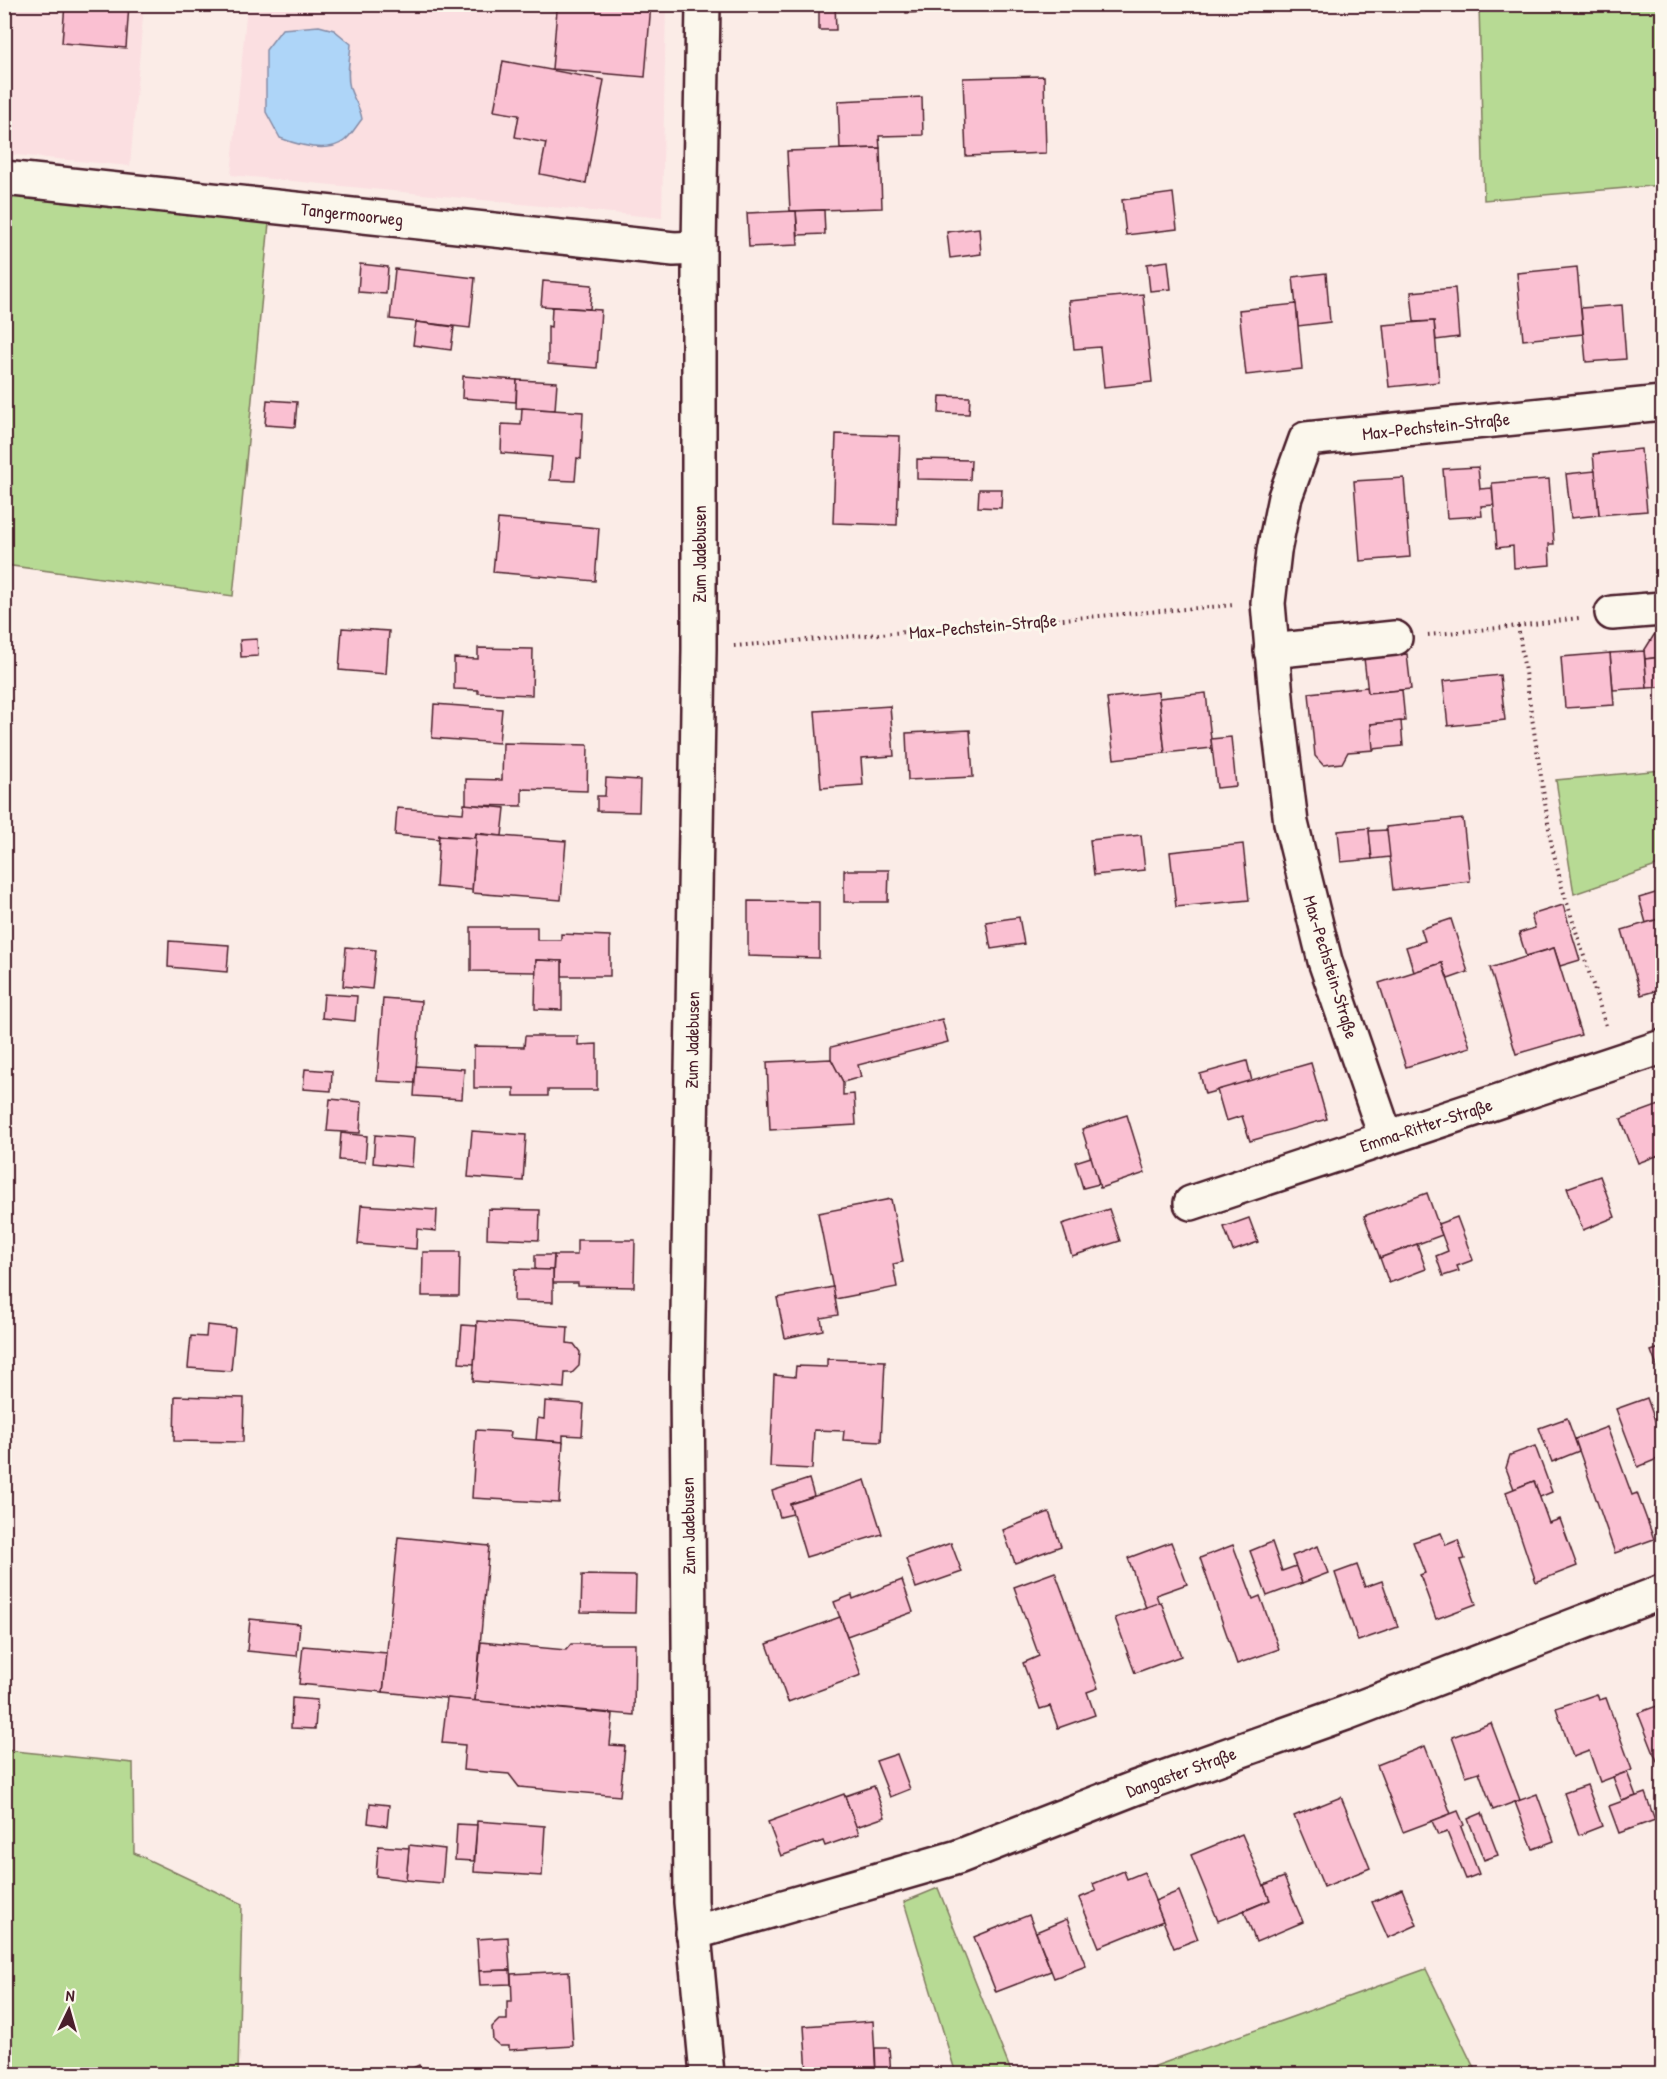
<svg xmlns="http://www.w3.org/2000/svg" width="1667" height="2079" font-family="'Patrick Hand',sans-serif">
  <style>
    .built { fill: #fbdfe1 }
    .green { fill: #b7da94; stroke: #807c60; stroke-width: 1.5 }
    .water { fill: #aed5f8; stroke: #868ca6; stroke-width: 1.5 }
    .building { fill: #fac0d2; stroke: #4a1f2b; stroke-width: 1.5 }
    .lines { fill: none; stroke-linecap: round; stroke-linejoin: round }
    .street-casing { stroke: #4a1f2b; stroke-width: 38 }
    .secondary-casing { stroke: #4a1f2b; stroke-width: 38 }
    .path { stroke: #4a1f2b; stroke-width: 4; stroke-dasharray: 1.5 4.5; stroke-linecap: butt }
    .street { stroke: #fbf7ec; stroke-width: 33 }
    .secondary { stroke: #fbf7ec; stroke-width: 33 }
    .labels { text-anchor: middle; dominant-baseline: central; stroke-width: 6; stroke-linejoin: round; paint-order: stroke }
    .street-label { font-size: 18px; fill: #4a1f2b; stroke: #fbf7ec }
  </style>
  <rect width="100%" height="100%" fill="#fbece7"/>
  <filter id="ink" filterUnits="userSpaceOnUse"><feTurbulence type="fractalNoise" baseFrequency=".0167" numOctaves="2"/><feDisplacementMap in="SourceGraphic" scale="12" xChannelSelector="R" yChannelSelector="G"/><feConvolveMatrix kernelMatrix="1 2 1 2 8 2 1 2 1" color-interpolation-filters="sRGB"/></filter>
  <g filter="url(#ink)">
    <g class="built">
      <path d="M4,5H144L130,166L5,154Z"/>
      <path d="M247,5H666L662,218L231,175Z"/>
    </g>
    <g class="green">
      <path d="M1479,5H1662V185L1484,200Z"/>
      <path d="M5,195L269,223L233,596L5,565Z"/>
      <path d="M1662,770V864L1574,894L1556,780Z"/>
      <path d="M4,1750L133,1763L134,1853L242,1904L238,2074H92L5,2067Z"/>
      <path d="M938,1888L1012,2074H956L904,1902Z"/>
      <path d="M1426,1969L1477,2074H1133Z"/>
    </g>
    <path class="water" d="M319,26L334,30L351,44C350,58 346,74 350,88C353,99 360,106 362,119C357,125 351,136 344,141C327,154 298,145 280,138L266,112V50L282,29Z"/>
    <g class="building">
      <path d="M65,4H129L126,48L62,43Z"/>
      <path d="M501,4H651L645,77L552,69L557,10L501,6Z"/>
      <path d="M819,4H835L836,30H819Z"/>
      <path d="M905,4H1006V8L906,13Z"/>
      <path d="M503,61L604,80L586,183L540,174L546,143L515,137L519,115L494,111Z"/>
      <path d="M1044,76L1046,153L966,156L963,78Z"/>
      <path d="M922,97L923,135L879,136L880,148L840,149L838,101Z"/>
      <path d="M880,148L882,208L790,211L787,151Z"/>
      <path d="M1173,193L1177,229L1126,235L1122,200Z"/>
      <path d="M824,210L825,234L798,235L796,211Z"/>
      <path d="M796,211L798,245L749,247L747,213Z"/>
      <path d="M979,228L981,254L950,258L947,232Z"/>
      <path d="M1168,261L1171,289L1150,291L1147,264Z"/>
      <path d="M360,264L388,267L386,294L358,292Z"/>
      <path d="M1577,267L1583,334L1523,340L1517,273Z"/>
      <path d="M395,269L475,278L470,328L390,319Z"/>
      <path d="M1326,273L1330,322L1298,326L1293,277Z"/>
      <path d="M543,281L592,285L590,309L541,306Z"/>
      <path d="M1455,288L1459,337L1436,340L1434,321L1414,322L1411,292Z"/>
      <path d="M1143,294L1152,382L1104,387L1100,347L1074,349L1069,301Z"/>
      <path d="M1296,304L1302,369L1246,375L1239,310Z"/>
      <path d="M1622,305L1626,359L1586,362L1581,308Z"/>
      <path d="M552,307L601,310L597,368L548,364V326L551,327Z"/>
      <path d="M1434,321L1439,382L1389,387L1383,325Z"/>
      <path d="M416,322L454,327L451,350L413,345Z"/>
      <path d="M463,376L517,380L516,402L462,398Z"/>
      <path d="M517,380L557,382L555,410L516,408Z"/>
      <path d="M940,396L970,397L969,414L939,413Z"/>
      <path d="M267,400L297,402L295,427L265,425Z"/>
      <path d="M522,408L583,412L581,459L577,458L575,481L550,480L552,457L501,453L502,424L521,425Z"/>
      <path d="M836,434L900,436L897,525L833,523Z"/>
      <path d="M1641,449L1647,511L1599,515L1593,454Z"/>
      <path d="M917,459L971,460L970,480L917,479Z"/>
      <path d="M1478,467L1480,489L1492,488L1494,505L1481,506L1482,516L1447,518L1443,469Z"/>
      <path d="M1595,471L1599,515L1571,518L1566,474Z"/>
      <path d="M1404,478L1410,557L1360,561L1354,481Z"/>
      <path d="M1549,479L1554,544H1549L1550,565L1514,568L1513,546L1497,548L1492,483Z"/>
      <path d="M979,489H1002L1001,508L978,507Z"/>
      <path d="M498,519L599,528L595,581L493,572Z"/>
      <path d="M342,628L389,631L386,674L339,670Z"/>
      <path d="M1662,634V657L1645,659L1644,651L1654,635Z"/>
      <path d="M257,639L258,656L241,657L240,640Z"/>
      <path d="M478,648L533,649L532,695L478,693V690L454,689V658L478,659Z"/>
      <path d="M1644,651L1647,688L1613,690L1610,653Z"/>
      <path d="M1610,653L1614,705L1565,708L1561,657Z"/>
      <path d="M1407,654L1411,689L1368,693L1364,658Z"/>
      <path d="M1662,657V687L1647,688L1645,659Z"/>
      <path d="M1500,675L1505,720L1448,726L1443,681Z"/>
      <path d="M1367,687L1368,693L1402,690L1405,721L1371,724L1374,750L1348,752L1342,763L1323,765L1315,756L1309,693Z"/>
      <path d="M1158,692L1165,753L1114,759L1107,698Z"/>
      <path d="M1206,693L1212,748L1165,753L1159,698Z"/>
      <path d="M434,704L502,709L499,743L432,738Z"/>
      <path d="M890,706L894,756L861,758L863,785L821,788L815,711Z"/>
      <path d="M1401,721L1403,746L1373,749L1371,724Z"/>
      <path d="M970,730L973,777L908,780L906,733Z"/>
      <path d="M1231,737L1236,786L1217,788L1211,739Z"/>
      <path d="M503,743L588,745L587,791L522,789V806L466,805V779L502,780Z"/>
      <path d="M606,778L640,780L639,812L597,811V796H605Z"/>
      <path d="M464,804L505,808L502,836L476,833L475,838L439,835V839L395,835L397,808L463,813Z"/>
      <path d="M1463,819L1470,881L1393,890L1386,827Z"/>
      <path d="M1369,828L1372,859L1341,862L1338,831Z"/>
      <path d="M1387,830L1390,857L1372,859L1369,831Z"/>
      <path d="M476,834L566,841L561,900L472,893Z"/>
      <path d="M1141,835L1145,870L1094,875L1090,840Z"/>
      <path d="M439,836L476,838L472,890L436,887Z"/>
      <path d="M1243,844L1249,900L1176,907L1170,852Z"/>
      <path d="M844,870H889L888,902H844Z"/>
      <path d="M1662,891V918L1646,923L1639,898Z"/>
      <path d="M748,901L819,902V958L748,956Z"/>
      <path d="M1563,905L1580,960L1560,966L1554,948L1526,956L1519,933L1535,928L1531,915Z"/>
      <path d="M1019,917L1024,944L991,949L986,922Z"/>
      <path d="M1662,918V989L1641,995L1622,930Z"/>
      <path d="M1451,919L1468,972L1448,979L1442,963L1414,972L1406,947L1425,941L1421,929Z"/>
      <path d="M471,927H537V940H561V934L610,936V976H562V961L536,960V972L471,971Z"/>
      <path d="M169,941L229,945L227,972L168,967Z"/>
      <path d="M346,947L376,950L372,989L343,986Z"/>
      <path d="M1554,948L1581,1035L1516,1054L1490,968Z"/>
      <path d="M536,960L562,961V1010L535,1009Z"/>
      <path d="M1442,963L1470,1047L1406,1067L1379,983Z"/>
      <path d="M324,994L357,996L355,1021L322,1018Z"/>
      <path d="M383,998L421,1001L415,1083L377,1081Z"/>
      <path d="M942,1019L948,1042L858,1065L861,1077L843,1082L831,1059V1047Z"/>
      <path d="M525,1036H578V1045L597,1044V1090H548V1096H514V1088H474V1046L524,1047Z"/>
      <path d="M831,1059L843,1082V1095L854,1094L856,1125L770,1130L767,1062Z"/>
      <path d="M1247,1061L1252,1081L1205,1094L1200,1074Z"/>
      <path d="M1311,1063L1327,1119L1250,1141L1242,1116L1226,1121L1217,1090Z"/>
      <path d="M416,1066L464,1069L462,1099L414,1096Z"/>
      <path d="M305,1069L332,1071L331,1091L303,1089Z"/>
      <path d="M330,1099L362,1102L360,1133L327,1131Z"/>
      <path d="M1662,1104V1154L1638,1163L1621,1119Z"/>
      <path d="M1127,1115L1145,1173L1100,1188L1082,1129Z"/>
      <path d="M472,1131L526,1135L523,1181L468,1177Z"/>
      <path d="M341,1133L367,1136L365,1162L339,1160Z"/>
      <path d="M375,1135L414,1138L412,1167L373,1163Z"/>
      <path d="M1091,1157L1099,1184L1083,1188L1075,1162Z"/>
      <path d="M1600,1176L1615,1217L1583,1230L1567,1188Z"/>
      <path d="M1427,1193L1442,1235L1380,1258L1364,1216Z"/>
      <path d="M891,1199L903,1262L893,1264L897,1287L835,1299L818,1213Z"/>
      <path d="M361,1205L437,1210L436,1231L417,1229L416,1249L358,1244Z"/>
      <path d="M488,1209L540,1210L539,1240L487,1238Z"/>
      <path d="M1109,1209L1120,1241L1072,1256L1062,1224Z"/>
      <path d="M1457,1217L1473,1260L1457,1266L1459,1271L1443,1276L1436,1256L1448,1251L1438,1224Z"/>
      <path d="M1249,1218L1258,1242L1233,1251L1224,1227Z"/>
      <path d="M577,1240H635L634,1287L578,1286V1283H553L554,1255H577Z"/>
      <path d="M1417,1244L1426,1269L1389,1283L1380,1258Z"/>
      <path d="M423,1252H460L459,1296H422Z"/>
      <path d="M535,1255H554L553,1270H535Z"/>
      <path d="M515,1269L553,1270V1302L514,1301Z"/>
      <path d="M833,1287L838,1315L821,1318L823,1330L785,1338L777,1298Z"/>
      <path d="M477,1321L568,1327L567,1343L574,1344L580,1352L579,1366L572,1373H565L564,1388L473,1381Z"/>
      <path d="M207,1325L235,1328L231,1371L188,1368L191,1336L206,1337Z"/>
      <path d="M462,1325L477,1326L474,1364L459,1363Z"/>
      <path d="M1662,1347V1370L1659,1372L1651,1351Z"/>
      <path d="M827,1359L885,1361L881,1442L843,1440L844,1431L814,1430L812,1469L770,1467L774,1375L795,1377L796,1366L827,1367Z"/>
      <path d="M175,1396L244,1398L243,1442L174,1441Z"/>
      <path d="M1647,1398L1662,1440V1457L1638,1467L1616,1409Z"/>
      <path d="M545,1401L584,1404L582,1436L563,1435V1442L536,1440L538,1418L544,1419Z"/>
      <path d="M1567,1418L1579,1451L1552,1462L1539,1428Z"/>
      <path d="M1607,1427L1632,1495L1637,1493L1654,1539L1615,1553L1575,1439Z"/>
      <path d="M476,1430L511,1432L510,1438L563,1442L559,1503L472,1498Z"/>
      <path d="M1535,1446L1552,1492L1540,1497L1534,1481L1514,1489L1506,1468L1510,1455Z"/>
      <path d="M809,1479L814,1496L790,1504L793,1514L780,1517L772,1491Z"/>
      <path d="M865,1480L882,1534L806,1557L790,1504Z"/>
      <path d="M1534,1481L1549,1523L1560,1519L1577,1566L1536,1582L1506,1492Z"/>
      <path d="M1049,1512L1061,1546L1015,1563L1003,1530Z"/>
      <path d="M1441,1533L1446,1545L1458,1540L1465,1559L1460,1560L1476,1604L1436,1619L1420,1575L1425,1573L1413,1542Z"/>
      <path d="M398,1537L489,1546L475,1701L383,1692Z"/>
      <path d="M1171,1542L1187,1584L1156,1595L1159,1603L1146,1608L1128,1558Z"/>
      <path d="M1272,1542L1282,1571L1296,1566L1302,1583L1267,1596L1250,1551Z"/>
      <path d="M951,1543L962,1572L916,1588L906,1559Z"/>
      <path d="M1233,1545L1253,1599L1260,1596L1279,1649L1237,1664L1200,1558Z"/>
      <path d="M1318,1546L1328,1573L1302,1583L1292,1556Z"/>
      <path d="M1357,1565L1365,1587L1382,1581L1398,1627L1358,1641L1335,1573Z"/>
      <path d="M1055,1572L1098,1688L1087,1692L1095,1715L1058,1728L1050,1706L1040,1709L1023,1663L1039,1656L1014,1587Z"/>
      <path d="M582,1575L636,1576L635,1613L581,1612Z"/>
      <path d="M902,1580L913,1612L847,1636L834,1602L852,1595L853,1599Z"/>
      <path d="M1161,1602L1181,1656L1135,1673L1115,1618Z"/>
      <path d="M840,1617L861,1675L788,1702L767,1644Z"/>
      <path d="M250,1619L300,1624L297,1656L247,1651Z"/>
      <path d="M481,1642L566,1650L571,1644H635L634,1715L475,1701Z"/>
      <path d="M303,1646L387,1653L383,1692L299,1684Z"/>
      <path d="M1597,1694L1599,1700L1606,1698L1632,1770L1600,1782L1589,1751L1573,1757L1556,1708Z"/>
      <path d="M292,1698L317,1700L315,1729L291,1728Z"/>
      <path d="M447,1698L613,1714L610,1745L625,1746L620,1796L519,1787L509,1774L463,1770L465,1745L442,1743Z"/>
      <path d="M1662,1704V1768L1660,1769L1638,1713Z"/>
      <path d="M1491,1723L1520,1800L1493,1810L1479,1772L1466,1776L1452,1737Z"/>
      <path d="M1425,1746L1451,1814L1403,1832L1377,1765Z"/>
      <path d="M897,1754L910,1789L890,1797L876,1761Z"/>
      <path d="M1627,1772L1636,1796L1622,1801L1613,1777Z"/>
      <path d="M1587,1785L1602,1826L1579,1835L1564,1793Z"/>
      <path d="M874,1786L885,1817L856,1827L845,1796Z"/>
      <path d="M1645,1793L1655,1820L1619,1833L1609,1806Z"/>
      <path d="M844,1794L859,1834L825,1846L823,1841L781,1856L768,1822Z"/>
      <path d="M1537,1794L1554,1841L1533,1849L1515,1802Z"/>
      <path d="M1341,1797L1370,1868L1324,1887L1294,1816Z"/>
      <path d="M370,1803L389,1805L387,1826L368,1823Z"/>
      <path d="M1458,1811L1464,1825L1461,1827L1479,1874L1466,1879L1447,1832L1438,1835L1432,1821Z"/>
      <path d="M1482,1813L1498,1855L1484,1860L1468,1819Z"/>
      <path d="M477,1821L545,1826L542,1876L474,1872Z"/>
      <path d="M457,1824L477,1825L474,1861L455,1860Z"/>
      <path d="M1242,1834L1270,1900L1218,1921L1191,1855Z"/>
      <path d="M409,1845L445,1849L442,1883L406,1880Z"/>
      <path d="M378,1846L409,1848L406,1880L376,1876Z"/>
      <path d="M1124,1871L1127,1879L1144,1872L1163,1921L1099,1947L1079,1898L1096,1891L1093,1884Z"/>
      <path d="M1284,1877L1303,1922L1256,1942L1244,1911L1270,1900L1264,1885Z"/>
      <path d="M1402,1889L1417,1925L1388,1938L1372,1902Z"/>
      <path d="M1179,1891L1198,1939L1174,1948L1155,1901Z"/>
      <path d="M1029,1915L1051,1971L996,1992L974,1937Z"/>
      <path d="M1067,1919L1086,1966L1054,1978L1036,1932Z"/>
      <path d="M508,1937L510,1970L479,1971L477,1939Z"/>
      <path d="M510,1970L511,1984L480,1985L479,1971Z"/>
      <path d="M569,1971L573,2046L509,2050V2046H500L493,2040L492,2027L499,2020H507V2001H512L511,1974Z"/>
      <path d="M873,2021L876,2074H807L804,2026Z"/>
      <path d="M875,2048H889L891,2074H876Z"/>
      <path d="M419,2065L423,2074H400Z"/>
    </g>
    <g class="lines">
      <defs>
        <g id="street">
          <path d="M4,178L674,249L699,248"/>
          <path d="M1612,613L1662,609"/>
          <path d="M1271,651L1395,638"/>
          <path d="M1386,1138L1325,961L1291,823L1277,708L1268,603L1274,551L1285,497L1306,439L1662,403"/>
          <path d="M1191,1203L1662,1047"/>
        </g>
        <g id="secondary">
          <path d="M703,4L699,248V649L687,1375L691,1902L707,2074"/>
          <path d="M693,1933L958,1857L1135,1788L1346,1713L1662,1592"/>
        </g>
      </defs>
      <use href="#street" class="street-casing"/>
      <use href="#secondary" class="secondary-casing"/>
      <g class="path">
        <path d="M1518,626L1551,842L1562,887L1607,1029"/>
        <path d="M1428,635L1518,626L1579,618"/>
        <path d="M734,646L1234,605"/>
      </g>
      <use href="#street" class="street"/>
      <use href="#secondary" class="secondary"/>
    </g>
  </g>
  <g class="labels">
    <g class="street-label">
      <text transform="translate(352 214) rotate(6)">Tangermoorweg</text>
      <text transform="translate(1436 426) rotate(-6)">Max-Pechstein-Straße</text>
      <text transform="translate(699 554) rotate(-90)">Zum Jadebusen</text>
      <text transform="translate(983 626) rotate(-5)">Max-Pechstein-Straße</text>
      <text transform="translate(1331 967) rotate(73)">Max-Pechstein-Straße</text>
      <text transform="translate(692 1040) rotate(-89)">Zum Jadebusen</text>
      <text transform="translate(1426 1125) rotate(-18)">Emma-Ritter-Straße</text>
      <text transform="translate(688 1526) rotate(-91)">Zum Jadebusen</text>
      <text transform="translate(1181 1772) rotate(-20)">Dangaster Straße</text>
    </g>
  </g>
  <rect width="1667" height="2079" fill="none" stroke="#fbf7ec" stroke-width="24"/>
  <rect x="12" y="12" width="1643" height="2055" fill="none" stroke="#4a1f2b" stroke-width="2" filter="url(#ink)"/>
  <g transform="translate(69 2010) rotate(5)" stroke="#fbf7ec" stroke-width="4.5" paint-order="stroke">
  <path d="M0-4.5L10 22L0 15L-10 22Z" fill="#4a1f2b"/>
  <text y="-9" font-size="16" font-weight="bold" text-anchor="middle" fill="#4a1f2b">N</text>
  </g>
</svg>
